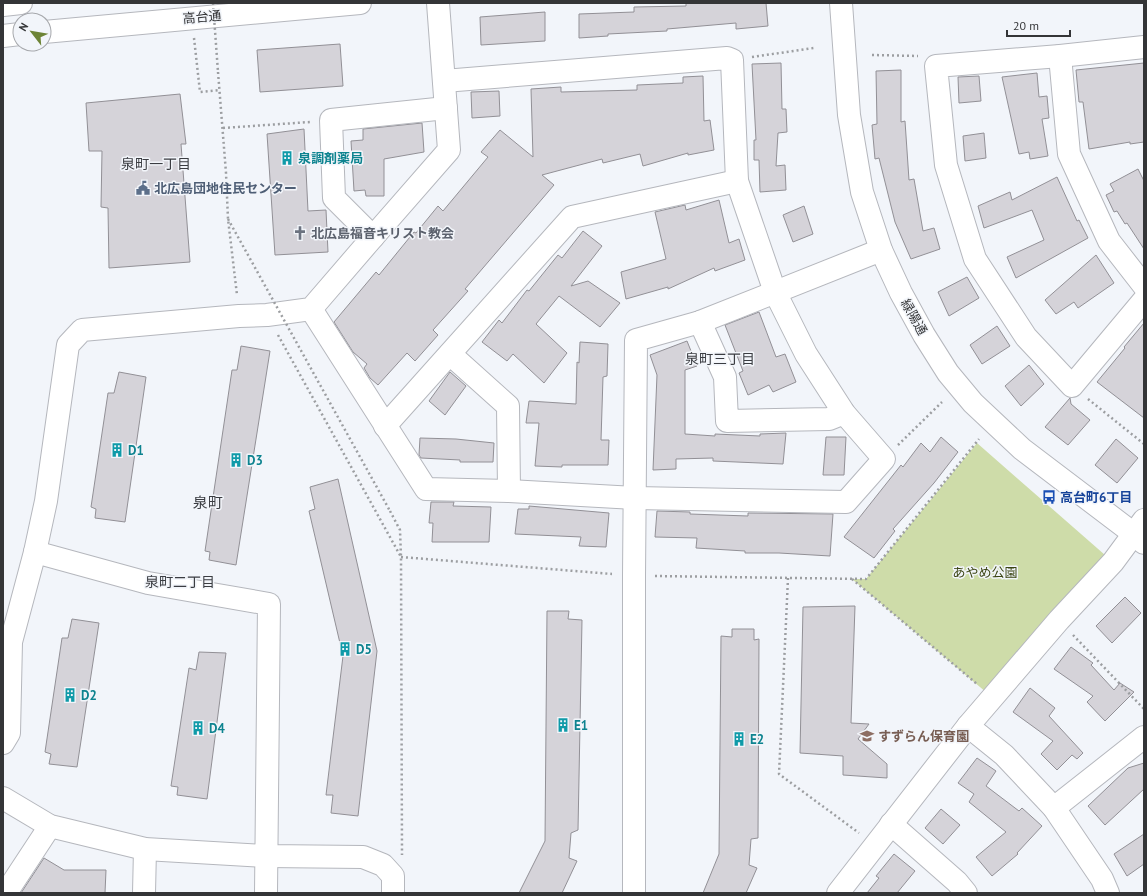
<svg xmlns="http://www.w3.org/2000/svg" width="1147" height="896" font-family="'PT Sans','Noto Sans JP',sans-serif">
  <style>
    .green { fill: #cedca9 }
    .building { fill: #d5d3d9; stroke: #929096 }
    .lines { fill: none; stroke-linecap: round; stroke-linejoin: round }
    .minor-casing { stroke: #b5b7bd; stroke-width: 24 }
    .path { stroke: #9c9ea1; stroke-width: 2.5; stroke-dasharray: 2 3; stroke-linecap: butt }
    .minor { stroke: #fff; stroke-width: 22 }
    .path-bridge { stroke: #9c9ea1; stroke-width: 2.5; stroke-dasharray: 2 3; stroke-linecap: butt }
    .labels { text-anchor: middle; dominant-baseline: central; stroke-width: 3; stroke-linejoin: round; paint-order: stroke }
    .street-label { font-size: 13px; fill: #343537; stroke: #f2f5fa }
    .culture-label { font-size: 13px; font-weight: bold; fill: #0d838f; stroke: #f2f5fa; text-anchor: start }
    .service-label { font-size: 13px; font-weight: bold; fill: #4e5e75; stroke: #f2f5fa; text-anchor: start }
    .worship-label { font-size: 13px; font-weight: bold; fill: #5b616d; stroke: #f2f5fa; text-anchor: start }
    .transit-label { font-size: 13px; font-weight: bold; fill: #164399; stroke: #f2f5fa; text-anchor: start }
    .park-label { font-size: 13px; fill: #3a4411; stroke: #f2f5fa }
    .education-label { font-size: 13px; font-weight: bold; fill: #785e54; stroke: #f2f5fa; text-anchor: start }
    .neighbourhood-label { font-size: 14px; fill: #3b3d42; stroke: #f2f5fa }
    .quarter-label { font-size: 15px; fill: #3b3d42; stroke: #f2f5fa }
  </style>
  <rect width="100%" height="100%" fill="#f2f5fa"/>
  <path class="green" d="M977,443L1113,562L993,698L852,579H866Z"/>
  <g class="building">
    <path d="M686,3H766L768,26L736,29V23L667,29V31L608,34V36L579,38V14L634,12V7L686,6Z"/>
    <path d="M545,12V41L481,45L480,17Z"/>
    <path d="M340,44L343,86L260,92L257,50Z"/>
    <path d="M781,63L782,109H786L787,132L778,133L776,166L785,165L786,190L760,192L759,160H754V140H756L752,64Z"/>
    <path d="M1144,63V142L1130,144V142L1089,149L1083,102H1079L1076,70Z"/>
    <path d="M901,70V122L905,121L909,180L914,179L923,231L934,228L940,249L911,259L895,222L879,158L875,159L872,125L877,124L876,71Z"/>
    <path d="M1037,73L1039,97L1047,96L1049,118L1042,119L1048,156L1030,159L1029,152L1019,154L1002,77Z"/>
    <path d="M703,76L704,121L710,120L714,150L688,155V153L643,166L640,154L603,163L602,159L542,175L554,185L465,289L468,291L433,330L438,335L415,361L407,353L378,385L370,378L364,368L367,364L353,352L334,322L376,272L379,275L414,232L416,233L438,206L443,211L488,157L481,152L500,130L533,157L531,89L561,87V92L637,90V85L683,83V77Z"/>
    <path d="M979,76L981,101L959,103L958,77Z"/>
    <path d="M499,91L500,116L472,118L471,92Z"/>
    <path d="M180,94L186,144H181L190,262L109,268L108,208L101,207L102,151H89L86,103Z"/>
    <path d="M422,123L424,152L384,159V196H366L365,190L354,191L351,141L363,140V129Z"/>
    <path d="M304,129L308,211L326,210L328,252L275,255L267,134Z"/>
    <path d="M984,133L986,158L965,161L963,136Z"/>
    <path d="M1138,169L1144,181V249L1127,223L1125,224L1117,211L1114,212L1106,195L1114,191L1110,184Z"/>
    <path d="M1057,177L1077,221L1079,220L1088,238L1016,278L1007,257L1044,240L1032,210L984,228L978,206L1010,192L1012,200Z"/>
    <path d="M719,200L729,243L739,239L745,260L715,271L714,268L668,289V287L626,299L621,272L666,259L655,212L685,205L686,210Z"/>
    <path d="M804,206L813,234L793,242L783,215Z"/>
    <path d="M583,231L602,246L571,286L588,281L620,303L600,327L559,296L536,324L567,353L544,383L513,354L507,361L482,342L499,320L502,323L527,290L529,291L558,255L562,258Z"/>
    <path d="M1096,255L1114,283L1078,308L1074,302L1056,314L1045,300Z"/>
    <path d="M967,277L979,298L949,316L938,292Z"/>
    <path d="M759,312L776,357L785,354L796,382L773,392L769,385L748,395L739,373L743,371L725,325Z"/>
    <path d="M1144,323V418L1097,382L1125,348L1124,347Z"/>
    <path d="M997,326L1010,346L982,364L970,345Z"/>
    <path d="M687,341L697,366L685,370V434L715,436V434L760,436V434L786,433L783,464L713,461V458L676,459V469L653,470L657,375L650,355Z"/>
    <path d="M580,342L608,344L607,376L603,377L601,440H609L608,465H562V467L535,466L539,423H526L529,401L576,404L577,362L579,363Z"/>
    <path d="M241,346L270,351L236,565L209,560L210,552L205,551L232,370H237Z"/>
    <path d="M1029,365L1044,384L1021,406L1005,386Z"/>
    <path d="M119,372L146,377L125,522L95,518L96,509L91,507L108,393H114Z"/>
    <path d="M450,372L466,386L445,415L429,401Z"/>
    <path d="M1070,398L1071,404L1090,420L1068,445L1045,427Z"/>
    <path d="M826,437H846L844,475H823Z"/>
    <path d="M941,437L958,452L934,483L893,529L895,531L874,558L844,537L901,465L903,467L921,443L930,452Z"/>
    <path d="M420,438L456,439L494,443L493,462H460V460L421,458L419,455Z"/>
    <path d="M1116,439L1138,458L1117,483L1095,465Z"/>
    <path d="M338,479L377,651L358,816L331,813L333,795H326L343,656L309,511L315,509L310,487Z"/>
    <path d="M431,502H454L453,506L491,507L489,542H432L433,523H429Z"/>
    <path d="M529,506L609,513L606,547L579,546L581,537L515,534L518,509H529Z"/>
    <path d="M657,511L690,512V514L748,516V513L833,514L830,556L779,553H745V551L696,548L697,538L655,537Z"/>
    <path d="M1125,597L1141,613L1112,643L1096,626Z"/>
    <path d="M855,606L851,723L869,724L858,739L887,764V778L843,775V756L800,753L803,607Z"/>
    <path d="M547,611H569L568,619L582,620L578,830L571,833L569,858L577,861L562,893H519L545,841Z"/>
    <path d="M72,619L99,623L77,767L49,764L51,754L45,752L62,638H68Z"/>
    <path d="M732,629H754V640L759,639L758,838L751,839L749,865L757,868L746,893H703L719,854L721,636L732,637Z"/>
    <path d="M1071,647L1093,663L1091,665L1114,690L1120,683L1134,692L1105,721L1087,702L1093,696L1054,669Z"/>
    <path d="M199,652L226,653L207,799L177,795L178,787L171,786L189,668L196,670Z"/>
    <path d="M1030,688L1055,708L1049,716L1083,753L1077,759L1072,755L1057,770L1041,754L1053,741L1013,712Z"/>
    <path d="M977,758L996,771L986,786L1019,811L1022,808L1042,826L1017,853L1018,854L992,876L976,857L1006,832L969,802L974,794L958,783Z"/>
    <path d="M1144,763V789L1105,825L1088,806L1128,768Z"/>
    <path d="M941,809L960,825L943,844L925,828Z"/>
    <path d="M1144,834V864L1127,876L1114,854Z"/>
    <path d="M894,854L915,871L897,893H867L879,878L876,876Z"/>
    <path d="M44,858L64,870H106L105,893H21Z"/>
  </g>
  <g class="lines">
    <defs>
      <g id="minor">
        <path d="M841,3L849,115L862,192L881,250L901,293L924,335L948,373L973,403L1022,449L1134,534L1144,543"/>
        <path d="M3,5L21,3"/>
        <path d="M44,32L360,3"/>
        <path d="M3,36L20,34"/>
        <path d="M1144,47L1060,56L936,66L946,165L975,259L1026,337L1072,386L1144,300"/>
        <path d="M1060,56L1069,154L1109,241L1144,286"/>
        <path d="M373,237L334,198L331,120L446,108"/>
        <path d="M311,309L426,489L509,491L635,498L846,502L884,459L844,413L806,354L775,292L737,181L732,60L727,58L444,81"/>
        <path d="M700,322L725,377L727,421L829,419L844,413"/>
        <path d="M450,354L508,406L509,491"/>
        <path d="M385,426L572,217L737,181"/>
        <path d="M35,552L148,583L269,604L266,893"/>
        <path d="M968,726L1004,755L1054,808L1102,879L1108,893"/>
        <path d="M3,743L9,733L11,642L35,552L46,501L68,345L82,330L239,316L267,315L311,309L373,237L449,150L438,3"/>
        <path d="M3,798L50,826L145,849L266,856L363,857L383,865L393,876V893"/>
        <path d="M1054,808L1144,737"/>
        <path d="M891,824L957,882L966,893"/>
        <path d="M6,893L50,826"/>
        <path d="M144,893L145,849"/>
        <path d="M634,893V576L636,340L700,322L881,250"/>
        <path d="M838,893L968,726L1059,620L1113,562L1144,520"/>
      </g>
    </defs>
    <use href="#minor" class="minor-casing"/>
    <g class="path">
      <path d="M194,38L200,92L220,90"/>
      <path d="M872,55L918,56"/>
      <path d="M752,57L814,48"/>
      <path d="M218,72L226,173L228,219L237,295"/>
      <path d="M223,128L310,122"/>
      <path d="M278,335L401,557"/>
      <path d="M1088,399L1144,444"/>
      <path d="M898,445L942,402"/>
      <path d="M390,511L400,530L401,557L402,855"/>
      <path d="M401,557L612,574"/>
      <path d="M655,576L866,579L979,439"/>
      <path d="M788,578L779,774L859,833"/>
      <path d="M852,579L977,684"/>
      <path d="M1073,635L1144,709"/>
    </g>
    <use href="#minor" class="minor"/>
    <g class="path-bridge">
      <path d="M213,3L218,72"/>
      <path d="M228,219L390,511"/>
    </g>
  </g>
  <defs>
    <symbol id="building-bare" viewBox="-9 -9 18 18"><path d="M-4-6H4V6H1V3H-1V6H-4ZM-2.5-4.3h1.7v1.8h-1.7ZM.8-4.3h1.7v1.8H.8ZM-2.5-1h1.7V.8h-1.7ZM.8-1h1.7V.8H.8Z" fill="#0f9aa8" stroke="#f2f5fa" stroke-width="2.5" paint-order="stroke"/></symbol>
    <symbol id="civic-bare" viewBox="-9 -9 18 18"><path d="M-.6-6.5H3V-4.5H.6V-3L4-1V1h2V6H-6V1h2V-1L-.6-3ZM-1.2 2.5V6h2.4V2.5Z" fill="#5c6f8a" stroke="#f2f5fa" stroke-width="2.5" paint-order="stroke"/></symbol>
    <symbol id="church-bare" viewBox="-9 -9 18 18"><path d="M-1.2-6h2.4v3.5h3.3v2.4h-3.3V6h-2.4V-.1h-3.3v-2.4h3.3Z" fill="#6b7280" stroke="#f2f5fa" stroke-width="2.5" paint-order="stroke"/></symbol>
    <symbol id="bus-bare" viewBox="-9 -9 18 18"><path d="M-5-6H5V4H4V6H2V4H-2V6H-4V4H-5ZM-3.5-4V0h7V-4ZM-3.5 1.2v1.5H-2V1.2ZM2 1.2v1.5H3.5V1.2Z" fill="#1a4fb4" stroke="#f2f5fa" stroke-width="2.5" paint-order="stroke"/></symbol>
    <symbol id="school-bare" viewBox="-9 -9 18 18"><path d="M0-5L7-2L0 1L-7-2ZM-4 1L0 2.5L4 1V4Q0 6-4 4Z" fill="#8d6e63" stroke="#f2f5fa" stroke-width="2.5" paint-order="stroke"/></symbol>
  </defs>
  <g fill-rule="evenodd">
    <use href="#building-bare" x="277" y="148" width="20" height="20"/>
    <use href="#civic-bare" x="133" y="178" width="20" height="20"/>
    <use href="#church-bare" x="290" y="223" width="20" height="20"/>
    <use href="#building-bare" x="107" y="440" width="20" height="20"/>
    <use href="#building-bare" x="226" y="450" width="20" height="20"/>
    <use href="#bus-bare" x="1039" y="487" width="20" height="20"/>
    <use href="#building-bare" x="335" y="639" width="20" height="20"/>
    <use href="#building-bare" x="60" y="685" width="20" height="20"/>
    <use href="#building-bare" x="553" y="715" width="20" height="20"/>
    <use href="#building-bare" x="188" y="718" width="20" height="20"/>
    <use href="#school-bare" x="857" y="726" width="20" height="20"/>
    <use href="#building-bare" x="729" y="729" width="20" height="20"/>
  </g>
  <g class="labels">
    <g class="street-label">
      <text transform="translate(202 17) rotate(-5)">高台通</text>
      <text transform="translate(914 317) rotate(61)">緑陽通</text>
    </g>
    <g class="culture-label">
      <text x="298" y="158">泉調剤薬局</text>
      <text x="128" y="450">D1</text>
      <text x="247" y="460">D3</text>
      <text x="356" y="649">D5</text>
      <text x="81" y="695">D2</text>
      <text x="574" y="725">E1</text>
      <text x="209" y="728">D4</text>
      <text x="750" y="739">E2</text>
    </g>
    <g class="service-label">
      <text x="154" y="188">北広島団地住民センター</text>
    </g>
    <g class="worship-label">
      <text x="311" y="233">北広島福音キリスト教会</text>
    </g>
    <g class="transit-label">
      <text x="1060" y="497">高台町6丁目</text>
    </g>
    <g class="park-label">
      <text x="985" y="572">あやめ公園</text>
    </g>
    <g class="education-label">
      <text x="878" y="736">すずらん保育園</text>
    </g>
    <g class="neighbourhood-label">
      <text x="156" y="164">泉町一丁目</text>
      <text x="720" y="359">泉町三丁目</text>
      <text x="180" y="582">泉町二丁目</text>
    </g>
    <g class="quarter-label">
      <text x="208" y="502">泉町</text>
    </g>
  </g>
  <rect width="1147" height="896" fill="none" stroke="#343537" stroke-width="8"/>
  <g transform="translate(32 32) rotate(301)"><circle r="19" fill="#f2f5fa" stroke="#a6a8ac"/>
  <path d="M0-3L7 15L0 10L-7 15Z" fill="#6d8436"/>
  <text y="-6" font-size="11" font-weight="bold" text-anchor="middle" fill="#343537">N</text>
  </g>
  <path d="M1007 30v6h63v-6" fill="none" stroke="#343537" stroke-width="2"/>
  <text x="1013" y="30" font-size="12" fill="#343537" stroke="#f2f5fa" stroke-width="3" paint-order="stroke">20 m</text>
</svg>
